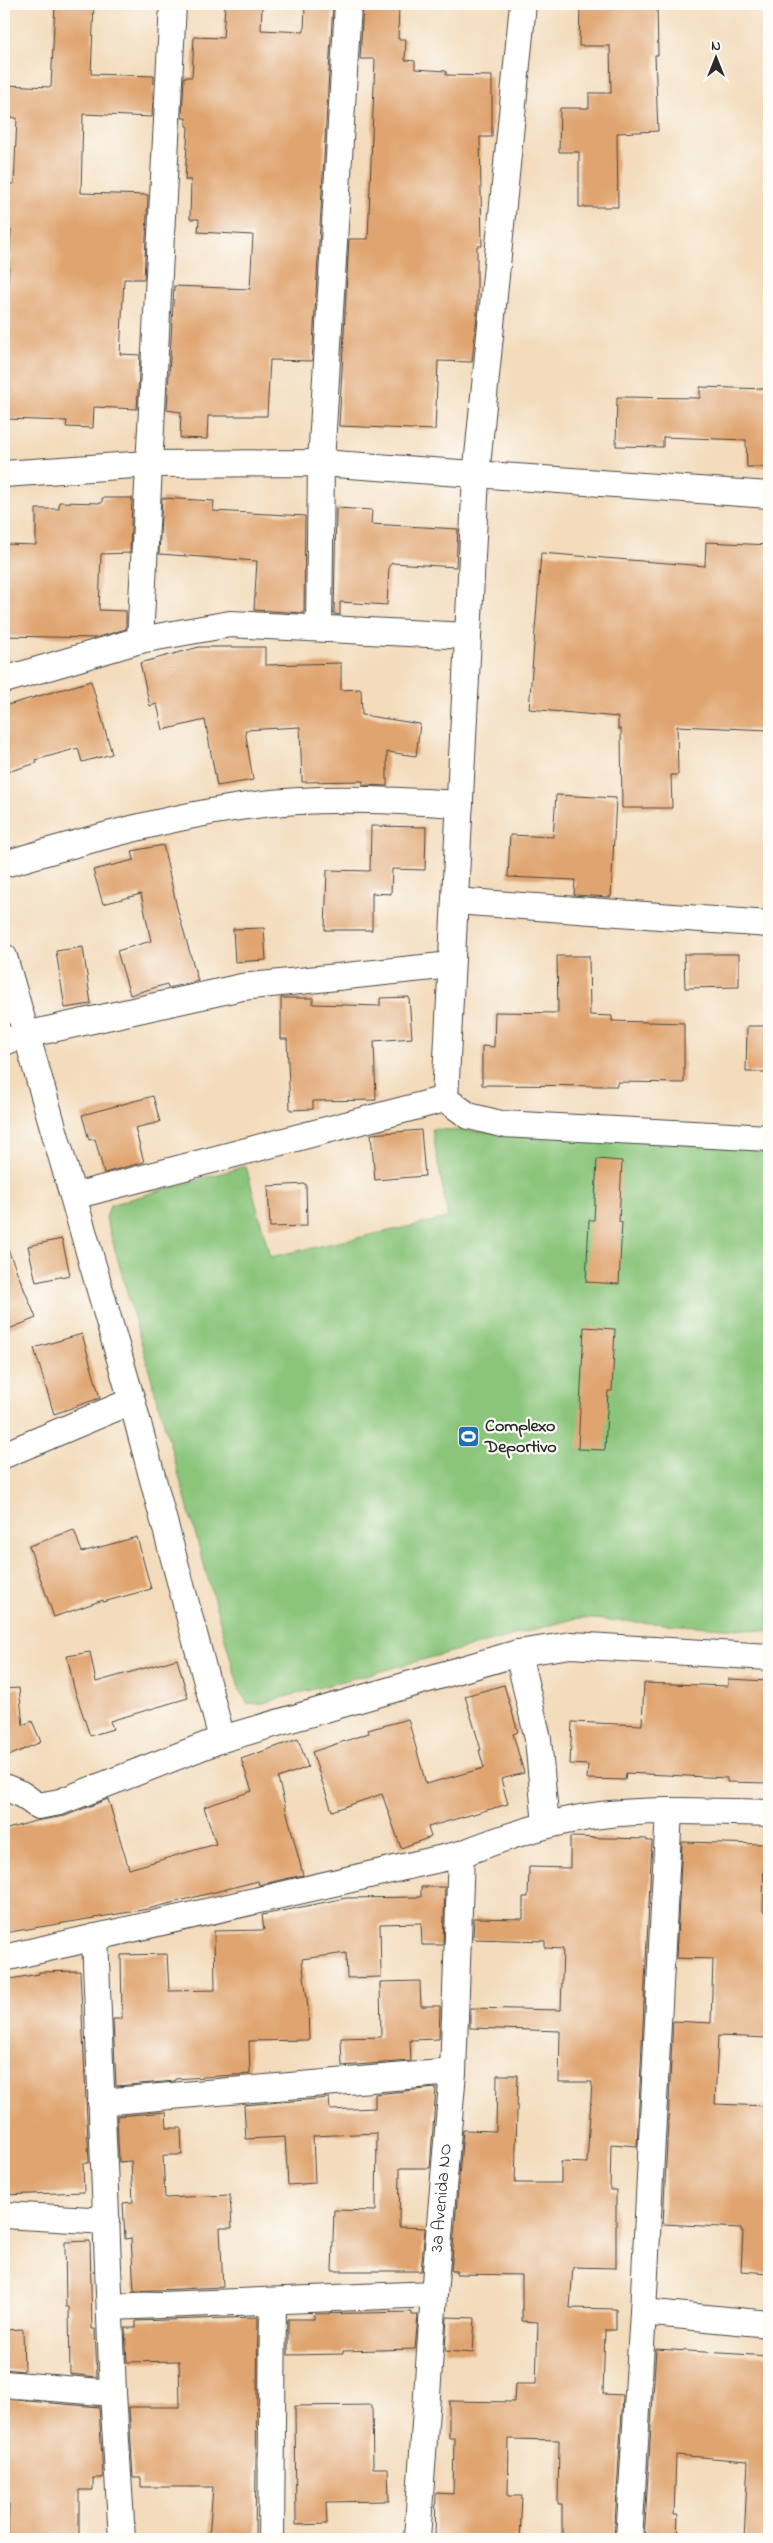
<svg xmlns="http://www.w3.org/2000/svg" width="773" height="2543" font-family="'Indie Flower',sans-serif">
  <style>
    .green { fill: #8ac57a; stroke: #5a7852 }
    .building { fill: #e0a46f }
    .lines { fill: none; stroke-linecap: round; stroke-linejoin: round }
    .street-casing { stroke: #494541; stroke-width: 28 }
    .street { stroke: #fff; stroke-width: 26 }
    .labels { text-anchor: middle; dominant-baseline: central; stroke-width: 4.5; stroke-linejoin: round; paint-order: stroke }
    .poi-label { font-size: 18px; font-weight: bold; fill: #2b2b2b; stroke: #fdfcf7; text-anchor: start }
    .street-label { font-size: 18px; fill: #2b2b2b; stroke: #fdfcf7 }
  </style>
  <rect width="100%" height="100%" fill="#fdfcf7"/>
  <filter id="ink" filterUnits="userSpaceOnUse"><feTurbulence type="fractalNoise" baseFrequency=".02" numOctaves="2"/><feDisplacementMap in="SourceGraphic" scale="10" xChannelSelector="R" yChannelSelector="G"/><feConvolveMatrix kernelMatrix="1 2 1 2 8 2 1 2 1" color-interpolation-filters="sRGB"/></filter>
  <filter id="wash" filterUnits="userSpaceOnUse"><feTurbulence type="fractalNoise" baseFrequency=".0096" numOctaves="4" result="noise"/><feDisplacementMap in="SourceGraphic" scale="20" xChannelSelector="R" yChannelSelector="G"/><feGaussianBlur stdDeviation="1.12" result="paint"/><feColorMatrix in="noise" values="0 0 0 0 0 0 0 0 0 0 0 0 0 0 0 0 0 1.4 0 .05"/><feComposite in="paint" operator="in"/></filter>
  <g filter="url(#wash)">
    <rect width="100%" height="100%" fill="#f3dbbb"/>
    <path class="green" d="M432,1129L769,1147V1631L577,1618L259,1704L248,1703L240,1692L106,1218L110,1205L246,1166L270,1257L448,1218Z"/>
    <g id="blocks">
      <g class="building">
        <path d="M55,4H94L91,74L154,76L152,117L83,114L81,193L148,195L144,279H124L120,354L140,355L137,409L94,407L93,428L66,427L67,421L4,419V282H8L11,230H6L7,184H14L17,118L4,117V85L51,87Z"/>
        <path d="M305,4H333L312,361L270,360L267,416H208L207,439L180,438L181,412L167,410L174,286L250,289L253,235L198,232L199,219H190L191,180H185L188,126H186V118H182L184,77H192L194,37L223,38L225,5L262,7L261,30L304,32Z"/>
        <path d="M363,4H399L398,39H406L405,60L415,61V69L446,71V75L492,76V137H480L482,246H477V315L472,362L438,361L435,430L339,426L349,239H368L375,59H360Z"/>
        <path d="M580,4H657L658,55H655L658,131L617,133L618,207H579V152H559L560,108H589V93H611L610,46H579Z"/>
        <path d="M700,387L769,389V467H747L746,440L663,437V447L616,446L617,397L700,398Z"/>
        <path d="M102,498H132L130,553L101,554L99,610L126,611V629L95,638L4,636V544L36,545V509H59V502L102,503Z"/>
        <path d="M162,498L214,501L213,511L305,516L304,613L254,610L257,561L159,554Z"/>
        <path d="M336,508L372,510L371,524L458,529L456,567L392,563L389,566L387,605L340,602V615L334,614Z"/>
        <path d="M706,542L769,545V730L677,726L678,775H671L672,808H622L621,729H618V717L529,709L541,553L705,566Z"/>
        <path d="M199,647H265V665L341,663V690L361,689L362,715L420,724L416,756L387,752V786L363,785V781L302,782L300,727L245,730L253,780L217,786L205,720L163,730L157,704L150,706L140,663Z"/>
        <path d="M91,681L112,754L82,762L78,748L36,760L37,763L4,773V706Z"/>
        <path d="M556,795L616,798L611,897L574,895L575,880L508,877L510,835L553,837Z"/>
        <path d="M371,826L426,827L425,870L392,869L391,894L372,893V930H325L327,870L370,871Z"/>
        <path d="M163,845L177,908L198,981L168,988L167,984L130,995L117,951L151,941L141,894L103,904L93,870L134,860L132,851Z"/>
        <path d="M264,928L266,960L235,962L233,929Z"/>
        <path d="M83,947L91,1004L65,1008L56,951Z"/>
        <path d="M684,954H739V987L685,988Z"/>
        <path d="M557,956H589L590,1015L612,1016V1021L684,1023V1083L617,1082V1086L482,1085V1046L494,1047L495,1012L558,1013Z"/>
        <path d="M409,997L412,1038L374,1041L376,1100L313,1101V1109L290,1110L287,1039H281V998H313V1004L380,1006V998Z"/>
        <path d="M747,1026H768V1072H746Z"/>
        <path d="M153,1096L160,1122L135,1128L144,1162L104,1173L95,1139L89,1140L82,1115Z"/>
        <path d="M421,1130L425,1176L375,1180L371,1134Z"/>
        <path d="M597,1159L622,1161L619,1221L622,1222L619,1284L586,1282L589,1220H594Z"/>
        <path d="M306,1184L307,1226L270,1227L268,1186Z"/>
        <path d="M62,1239L70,1275L36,1282L28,1246Z"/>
        <path d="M4,1240L36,1318L4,1331Z"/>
        <path d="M584,1327L615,1329L612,1391H608L605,1450L578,1449Z"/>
        <path d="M82,1334L100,1398L54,1414L34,1348Z"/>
        <path d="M74,1530L82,1552L137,1537L151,1589L103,1602V1600L54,1617L29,1546Z"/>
        <path d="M90,1652L96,1682L177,1659L188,1698L110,1721L113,1729L90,1736L74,1688L67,1656Z"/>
        <path d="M728,1679L769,1681V1783L727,1782V1778L626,1773L625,1780L587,1779L588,1765L570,1764L572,1722L642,1725L644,1683L728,1686Z"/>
        <path d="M504,1685L518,1732L513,1734L524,1773L501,1779L508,1804L428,1827L431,1837L401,1848L382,1794L332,1811L312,1752L369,1733L368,1730L408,1719L426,1784L484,1768L479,1750H481L465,1696Z"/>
        <path d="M19,1688L23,1725L32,1721L41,1742L4,1758V1689Z"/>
        <path d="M298,1739L308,1767L278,1778L303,1875L259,1885L258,1881L148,1909L4,1933V1830L35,1821L65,1816L108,1799L129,1869L216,1844L204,1807L252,1791L241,1759Z"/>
        <path d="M570,1837L647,1839V1841H652L637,2146L611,2144L610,2190H616V2268L573,2267L570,2308L616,2309V2330H605L603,2394L623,2395L614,2539H562V2504H558L559,2440L509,2439L508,2496H522L520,2539H435L436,2493L453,2494L454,2438H449V2401L514,2402L515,2384H536L538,2322L522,2321V2275L456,2274V2271H451L463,2130L496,2131L497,2075H518L515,2183H561V2162L587,2163L592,2082H559L560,2031L470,2028V2008L561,2010L563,1949L545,1948V1941L473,1939L474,1918L523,1919V1897H528L529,1867L570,1868Z"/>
        <path d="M682,1842L764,1844L763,1911L769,1912V2038L718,2036L715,2104L768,2106L769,2273L741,2271L743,2231H741V2228L663,2224L673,2021L711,2023L713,1959L676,1958Z"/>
        <path d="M421,1887H445L443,1945H422L421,1923L380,1924L381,1977L347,1978L346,1953L302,1959L308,2008L309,2040L249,2041L250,2074L175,2079V2081L116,2086L113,2019H122L121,1955L167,1954L169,1991L215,1990L214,1931L264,1930L262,1915L346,1898L421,1897Z"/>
        <path d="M80,1971L89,2163H83L84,2192L4,2195V1980L39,1974V1972Z"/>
        <path d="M420,1981L421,2006H440L439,2039L410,2040L411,2061L342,2066L341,2038L381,2037L380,1982Z"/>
        <path d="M436,2088L430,2168H400L399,2227L425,2228L421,2271H332L334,2210L376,2211L377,2133L313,2136L315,2183L288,2185L285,2137L246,2139L244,2105L329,2098L330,2110L375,2108V2094Z"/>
        <path d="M166,2112L167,2128H181L182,2155H163L165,2198L230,2195L232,2228H220L223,2287L134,2291L131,2238L125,2239L123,2203L133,2202L131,2161L119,2162L117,2116Z"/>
        <path d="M90,2241L92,2329H95L97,2377L70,2374L69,2307H66L65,2242Z"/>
        <path d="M412,2312V2315H418L415,2349L343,2351V2354L288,2355V2319H314V2314Z"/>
        <path d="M258,2317L255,2539H209L213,2487H141V2478H133L129,2407H180L179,2361L127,2362L125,2328H136V2321Z"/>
        <path d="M447,2317L475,2318L473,2353L445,2351Z"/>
        <path d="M23,2329L24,2371L4,2369V2330Z"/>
        <path d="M656,2349L769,2356V2539H744L748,2461L676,2455L674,2515H678L677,2539H644Z"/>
        <path d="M4,2399L99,2407L103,2478H93V2490H79V2536H74V2539H8L9,2504H4Z"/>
        <path d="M372,2405L373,2468H388L389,2501L326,2502L327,2524L296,2525L295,2406Z"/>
      </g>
    </g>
  </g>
  <g filter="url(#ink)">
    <use href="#blocks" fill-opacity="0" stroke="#494541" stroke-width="1"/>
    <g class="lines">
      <defs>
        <g id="street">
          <path d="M4,474L148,464L321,463L769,495"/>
          <path d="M319,627L321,463L348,4"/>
          <path d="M140,640L173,4"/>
          <path d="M4,680L140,640L230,624L468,636"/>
          <path d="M4,864C82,842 159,819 240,807C313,796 386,800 460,804"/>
          <path d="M455,901L769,924"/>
          <path d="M4,957L132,1401L222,1739"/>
          <path d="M4,1042L25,1035L242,987L451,965"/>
          <path d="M445,1099L476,476L523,4"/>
          <path d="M74,1196L445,1099L469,1116L501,1124L769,1138"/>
          <path d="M4,1455L132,1401"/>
          <path d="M518,1653L538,1739L546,1825"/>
          <path d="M4,1787L21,1794L38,1806L60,1802L222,1739L518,1653L571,1645L769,1657"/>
          <path d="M95,1937L113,2393L122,2539"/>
          <path d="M4,1958L461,1854C507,1836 552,1821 601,1815C657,1808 713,1812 769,1813"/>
          <path d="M101,2102L453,2072"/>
          <path d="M4,2215L107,2221"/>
          <path d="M110,2307L434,2294"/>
          <path d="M643,2312L769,2324"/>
          <path d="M4,2384L113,2393"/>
          <path d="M271,2539L273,2301"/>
          <path id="s1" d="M417,2539L434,2294L453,2072L461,1854"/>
          <path d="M629,2539L643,2312L669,1811"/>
        </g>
      </defs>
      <use href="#street" class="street-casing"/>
      <use href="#street" class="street"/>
    </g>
  </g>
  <defs>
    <symbol id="stadium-square" viewBox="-11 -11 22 22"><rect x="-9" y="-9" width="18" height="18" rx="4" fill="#1f6fb2" stroke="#fdfcf7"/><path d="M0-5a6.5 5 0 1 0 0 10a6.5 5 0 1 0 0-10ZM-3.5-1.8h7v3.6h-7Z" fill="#fff"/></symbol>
  </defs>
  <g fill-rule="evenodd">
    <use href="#stadium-square" x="456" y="1424" width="25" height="25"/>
  </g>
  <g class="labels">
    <g class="poi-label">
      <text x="485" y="1427">Complexo<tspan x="485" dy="21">Deportivo</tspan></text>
    </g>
    <g class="street-label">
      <text stroke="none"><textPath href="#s1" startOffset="342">3a Avenida NO</textPath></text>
    </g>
  </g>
  <rect width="773" height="2543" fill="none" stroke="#fdfcf7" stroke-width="20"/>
  <g transform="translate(716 58)" stroke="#fdfcf7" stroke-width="4" paint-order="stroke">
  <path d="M0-4L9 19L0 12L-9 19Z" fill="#2b2b2b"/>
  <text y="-8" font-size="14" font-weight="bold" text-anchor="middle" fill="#2b2b2b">N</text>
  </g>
</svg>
